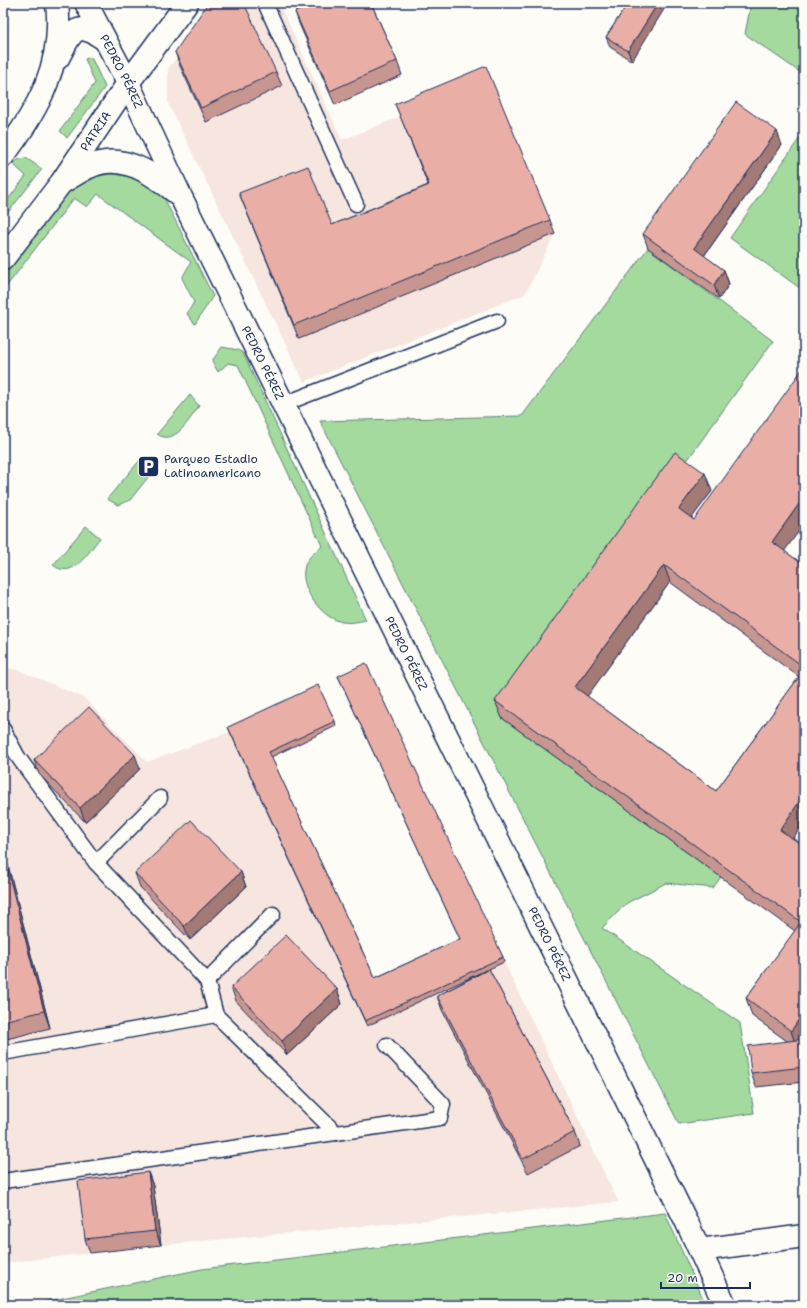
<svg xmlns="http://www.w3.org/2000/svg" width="807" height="1308" font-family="'Shantell Sans',sans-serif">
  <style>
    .built { fill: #f7e5df }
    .green { fill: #a4da9e; stroke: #60847e }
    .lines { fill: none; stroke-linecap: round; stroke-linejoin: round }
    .service-casing { stroke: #1b2f5e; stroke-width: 17 }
    .minor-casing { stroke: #1b2f5e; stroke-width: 25 }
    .tertiary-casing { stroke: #1b2f5e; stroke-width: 25 }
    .service { stroke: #fdfcf7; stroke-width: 14 }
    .minor { stroke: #fdfcf7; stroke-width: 22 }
    .tertiary { stroke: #fdfcf7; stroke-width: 22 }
    .wall { fill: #c89690; stroke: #1b2f5e; fill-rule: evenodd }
    .shaded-wall { fill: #a37a75; stroke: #1b2f5e }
    .building { fill: #e9afa7; stroke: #1b2f5e }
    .labels { text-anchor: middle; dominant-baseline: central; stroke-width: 4; stroke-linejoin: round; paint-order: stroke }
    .street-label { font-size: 12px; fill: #1b2f5e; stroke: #fdfcf7 }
    .poi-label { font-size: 12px; fill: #1b2f5e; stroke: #fdfcf7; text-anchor: start }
  </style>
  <rect width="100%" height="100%" fill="#fdfcf7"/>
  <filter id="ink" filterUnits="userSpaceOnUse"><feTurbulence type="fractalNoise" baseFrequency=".025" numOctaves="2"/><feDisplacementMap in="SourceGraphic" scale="8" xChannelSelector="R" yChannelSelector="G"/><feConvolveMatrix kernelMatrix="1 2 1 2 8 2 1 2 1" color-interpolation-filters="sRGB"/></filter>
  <g filter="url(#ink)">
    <g class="built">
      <path d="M217,3H279L342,140L492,80L555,234L525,294L304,382L168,103V69Z"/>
      <path d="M3,667L21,671L84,698L147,762L230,732L367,1026L504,962L618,1202L161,1245L3,1263Z"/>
    </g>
    <g class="green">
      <path d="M751,3H804V75L745,34Z"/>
      <path d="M91,57L105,87L67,138L60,131L95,83L85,59Z"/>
      <path d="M804,132V291L730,238Z"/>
      <path d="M26,158L42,169L3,219V206L26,176L13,164L19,159Z"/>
      <path d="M110,174C132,174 148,182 164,198L213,296L195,324L187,314L194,302L182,278L191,262L98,194L87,207L74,198L3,291V278L67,193L82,182L94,177Z"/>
      <path d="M648,248L773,341L502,718L721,877L713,888L666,883L627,903L602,928L740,1023L754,1113L679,1124L320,421L522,416Z"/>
      <path d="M222,347L238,350L243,353L366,620C357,622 348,624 339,621C321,616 301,590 304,570C305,559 314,553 322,546L238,365L228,363L218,372L212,361Z"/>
      <path d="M190,395L199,406C190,418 175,447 157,434Z"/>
      <path d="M140,460L153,471L130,500L118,505L107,499Z"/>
      <path d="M86,526L100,538C88,552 73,581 53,565Z"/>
      <path d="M665,1213L706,1305H44L43,1302L202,1269Z"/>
    </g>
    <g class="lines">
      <defs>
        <g id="service">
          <path d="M265,3L356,204"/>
          <path d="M284,404L497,321"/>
          <path d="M3,729L18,757L96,863L207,981L216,1015L336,1133"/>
          <path d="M96,863L160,798"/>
          <path d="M207,981L273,914"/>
          <path d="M3,1053L216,1015"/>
          <path d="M3,1181L440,1118L443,1104L387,1045"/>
        </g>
        <path id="minor" d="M700,1250L804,1236"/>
        <g id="tertiary">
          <path id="s1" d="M86,3L128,83L181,197L687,1223L725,1305"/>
          <path d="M58,58C72,32 75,19 104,39"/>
          <path d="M3,156C39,109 64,63 57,3"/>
          <path d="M64,181C75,175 87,166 100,163C129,156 157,177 178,194"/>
          <path id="s2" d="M3,259L61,183L128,83L187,3"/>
        </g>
      </defs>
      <use href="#service" class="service-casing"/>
      <use href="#minor" class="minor-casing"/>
      <use href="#tertiary" class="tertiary-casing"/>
      <use href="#service" class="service"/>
      <use href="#minor" class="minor"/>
      <use href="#tertiary" class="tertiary"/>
    </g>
    <g class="wall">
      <path d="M303,3H371L397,61L402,75L335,105L300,26L295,12L305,8Z"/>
      <path d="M628,3L632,61L610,47L606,37Z"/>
      <path d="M175,52L276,72L282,86L206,122L180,66Z"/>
      <path d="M395,104L550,220L555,234L299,339L245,208L239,193L332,225L428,185L401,118Z"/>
      <path d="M782,145L704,256L724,270L729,284L719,299L648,248L643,234Z"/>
      <path d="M712,491L691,518L694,520L784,551L804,565V822L793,838L804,846V1082L756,1087L751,1073L787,1041L752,1016L746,998L795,931L502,718L495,701ZM670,582L799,677L716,791L587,696Z"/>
      <path d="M338,676L503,957L504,962L489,969L575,1132L580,1146L528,1173L442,1010L437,996L486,970L367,1026L230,732L228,727L335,721L336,726L271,757L375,978L460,939Z"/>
      <path d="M34,760L140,769L85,822L39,774Z"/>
      <path d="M3,846L50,1028L3,1040Z"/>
      <path d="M241,872L246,887L190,940L140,887L135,873Z"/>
      <path d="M231,987L337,989L342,1004L287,1055L236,1001Z"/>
      <path d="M148,1172L153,1186L161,1245L90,1253L85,1239Z"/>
    </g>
    <g class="shaded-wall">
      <path d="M658,3H668L632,61L628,51Z"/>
      <path d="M777,131L782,145L699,263L694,248Z"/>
      <path d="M724,270L729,284L719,299L714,285Z"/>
      <path d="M705,473L712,491L685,527L679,509Z"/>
      <path d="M804,497V524L778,560L772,542Z"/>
      <path d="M664,565L670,582L581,705L575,687Z"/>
      <path d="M135,755L140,769L85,822L80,808Z"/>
      <path d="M804,795V822L787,847L780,830Z"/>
      <path d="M3,846L50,1028L44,1011L3,853Z"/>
      <path d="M241,872L246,887L190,940L184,926Z"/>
      <path d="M337,989L342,1004L287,1055L282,1041Z"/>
      <path d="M804,1012V1039L797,1049L791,1031Z"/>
      <path d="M148,1172L153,1186L161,1245L155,1231Z"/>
    </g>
    <g class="building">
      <path d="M208,3H244L276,72L201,108L175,52Z"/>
      <path d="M315,3H371L397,61L330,91L295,12Z"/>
      <path d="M628,3H658L628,51L606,37Z"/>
      <path d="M486,66L550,220L294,325L239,193L308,166L332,225L429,185L395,104Z"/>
      <path d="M736,102L777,131L694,248L724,270L714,285L643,234Z"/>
      <path d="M804,367V497L772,542L804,565V667L664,565L575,687L716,791L804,670V795L780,830L804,846V1012L791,1031L746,998L801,922L495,701L675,452L705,473L679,509L694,520Z"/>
      <path d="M366,663L503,957L365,1021L228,727L318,685L335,721L269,752L375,978L460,939L338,676Z"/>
      <path d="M89,707L135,755L80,808L34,760Z"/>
      <path d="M191,820L241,872L184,926L135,873Z"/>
      <path d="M3,853L44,1011L3,1021Z"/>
      <path d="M286,935L337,989L282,1041L231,987Z"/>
      <path d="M489,969L575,1132L523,1159L437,996Z"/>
      <path d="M804,1039V1067L751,1073L748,1046Z"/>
      <path d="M148,1172L155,1231L85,1239L78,1181Z"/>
    </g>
  </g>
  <defs>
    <symbol id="parking-square" viewBox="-11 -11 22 22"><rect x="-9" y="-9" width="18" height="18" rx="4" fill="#1b2f5e" stroke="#fdfcf7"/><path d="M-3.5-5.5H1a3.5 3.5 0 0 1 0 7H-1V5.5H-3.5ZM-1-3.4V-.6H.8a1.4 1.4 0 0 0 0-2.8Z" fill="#fff"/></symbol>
  </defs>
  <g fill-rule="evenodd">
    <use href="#parking-square" x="136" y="454" width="25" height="25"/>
  </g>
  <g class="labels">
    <g class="street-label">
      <text stroke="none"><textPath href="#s1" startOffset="77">PEDRO PÉREZ</textPath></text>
      <text stroke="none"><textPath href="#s2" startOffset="158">PATRIA</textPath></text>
      <text stroke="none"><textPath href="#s1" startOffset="401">PEDRO PÉREZ</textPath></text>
      <text stroke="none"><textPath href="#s1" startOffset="725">PEDRO PÉREZ</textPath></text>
      <text stroke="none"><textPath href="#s1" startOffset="1049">PEDRO PÉREZ</textPath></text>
    </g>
    <g class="poi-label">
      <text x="164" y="459">Parqueo Estadio<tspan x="164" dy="14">Latinoamericano</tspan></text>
    </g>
  </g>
  <rect width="807" height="1308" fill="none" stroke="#fdfcf7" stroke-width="16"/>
  <rect x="8" y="8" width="791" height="1292" fill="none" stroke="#1b2f5e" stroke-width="1.5" filter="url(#ink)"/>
  <path d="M661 1282v6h89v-6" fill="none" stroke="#1b2f5e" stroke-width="2"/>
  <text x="667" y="1282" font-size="12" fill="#1b2f5e" stroke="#fdfcf7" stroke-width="3" paint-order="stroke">20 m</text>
</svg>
